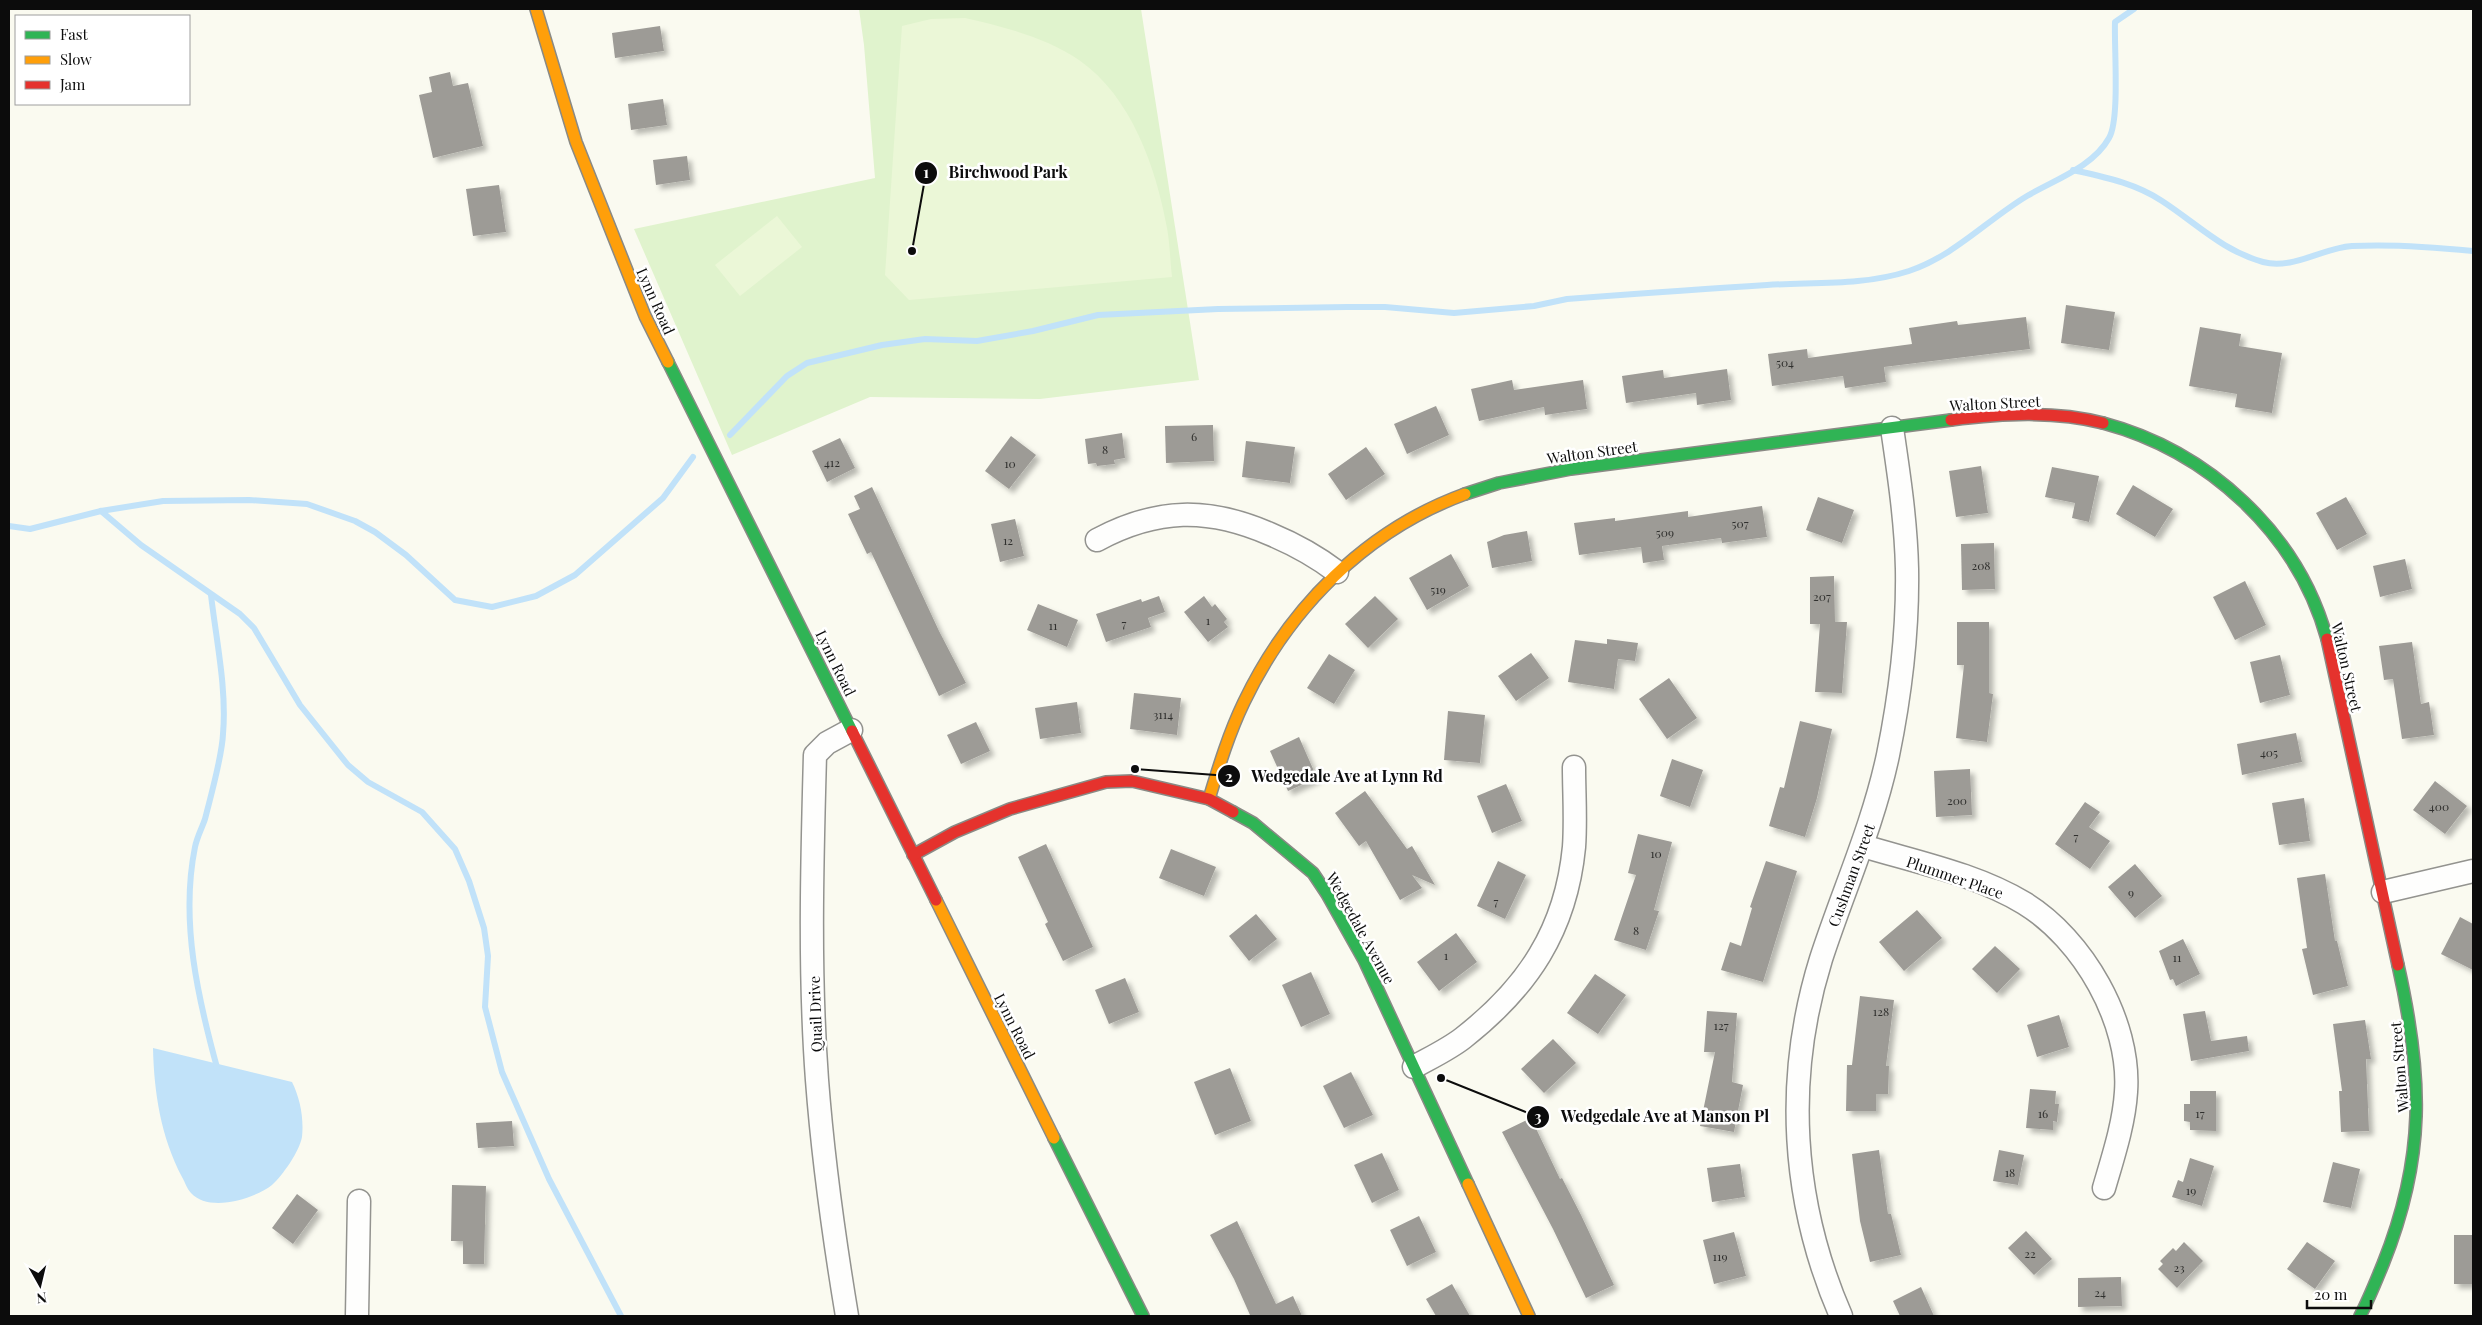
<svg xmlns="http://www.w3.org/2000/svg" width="2482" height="1325" font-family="'Playfair Display',serif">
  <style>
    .green { fill: #e0f3cd }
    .pitch { fill: #ebf7d7 }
    .water { fill: #c1e2f9 }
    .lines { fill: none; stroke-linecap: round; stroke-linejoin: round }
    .stream { stroke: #c1e2f9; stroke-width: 6 }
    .building { fill: #9d9b96; filter: url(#shadow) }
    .street-casing { stroke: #93938f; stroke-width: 25 }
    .fast-casing { stroke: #8a8a85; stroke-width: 14 }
    .slow-casing { stroke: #8a8a85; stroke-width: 14 }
    .jam-casing { stroke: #8a8a85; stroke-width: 14 }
    .street { stroke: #fefefd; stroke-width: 22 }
    .fast { stroke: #30b455; stroke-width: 11 }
    .slow { stroke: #ff9f0a; stroke-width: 11 }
    .jam { stroke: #e5322d; stroke-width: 11 }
    .labels { text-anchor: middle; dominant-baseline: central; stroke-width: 5; stroke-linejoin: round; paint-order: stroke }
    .number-label { font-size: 12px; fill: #30302e }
    .street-label { font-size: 15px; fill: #0c0c0c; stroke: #fff }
    .leader { fill: none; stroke: #0c0c0c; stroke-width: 2 }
    .callout-dot { fill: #0c0c0c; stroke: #fff; stroke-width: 2 }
    .mark-label { font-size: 15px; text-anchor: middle; font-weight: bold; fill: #fff }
    .callout-label { font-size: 16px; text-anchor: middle; font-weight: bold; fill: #0c0c0c; stroke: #fff; stroke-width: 5; stroke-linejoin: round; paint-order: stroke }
  </style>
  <defs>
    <filter id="shadow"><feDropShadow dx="4.5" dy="4.5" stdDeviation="2.5" flood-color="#0004"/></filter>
  </defs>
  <rect width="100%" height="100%" fill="#fafaf0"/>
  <path class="green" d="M859,9H1141L1199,380L1040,399L870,397L732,455L634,229L875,178L864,45Z"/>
  <g class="pitch">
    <path d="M965,18C1004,27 1045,37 1079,60C1131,96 1156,167 1167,228C1170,244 1170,261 1172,277L909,300L885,275L902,26L931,19Z"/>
    <path d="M777,216L802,247L740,296L715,265Z"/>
  </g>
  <path class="water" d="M153,1048L292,1082C300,1098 304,1118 302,1137C299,1152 283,1175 272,1185C254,1199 209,1213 191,1193C187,1189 185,1182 182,1177C161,1137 154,1093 153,1048Z"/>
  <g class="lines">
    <g class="stream">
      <path d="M2073,170C2104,177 2135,183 2162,201C2196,223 2223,251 2263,262C2293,270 2322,248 2352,246C2391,244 2434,247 2473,251"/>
      <path d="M730,435L787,376L807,363L882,345L925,339L977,341L1033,331L1098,315L1218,309L1347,307H1385L1454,313L1534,306L1567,299C1633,294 1700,289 1767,285C1814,282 1863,286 1909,271C1954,256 1987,220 2027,196C2054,180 2093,167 2109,138C2120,120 2114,47 2115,22L2134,9"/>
      <path d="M101,511L141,545L240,614L254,628L300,705L348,765L368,782L422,812L455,849L469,881L484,928L488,956L485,1007L502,1072L549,1179L621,1316"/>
      <path d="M9,526L30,529L101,511L163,501L249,500L307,504L355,521L375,532L406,555L455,600L492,607L536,596L575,575L663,498L693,457"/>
      <path d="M211,595C216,639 227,689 223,734C222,757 211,795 205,819C202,828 197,837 195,847C180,921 198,999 218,1071"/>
    </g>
  </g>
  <g class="building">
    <path d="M660,26L664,51L615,58L612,33Z"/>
    <path d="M450,72L453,86L468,83L483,146L433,158L419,95L432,92L429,77Z"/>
    <path d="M663,99L667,125L631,130L628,104Z"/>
    <path d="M687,156L690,180L656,185L653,160Z"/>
    <path d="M499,185L506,232L473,236L466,189Z"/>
    <path d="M2066,305L2115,312L2109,350L2061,343Z"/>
    <path d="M2026,317L2030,349L1884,367L1886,382L1845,388L1843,376L1772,386L1768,354L1807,349L1808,358L1912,344L1909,328L1957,321L1958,325Z"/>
    <path d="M2200,327L2241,334L2239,346L2282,353L2272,413L2235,407L2237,394L2189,386Z"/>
    <path d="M1727,369L1731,400L1697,405L1696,393L1626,403L1622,376L1663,370L1664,378Z"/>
    <path d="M1512,380L1514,390L1583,380L1587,409L1545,415L1544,407L1479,421L1471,389Z"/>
    <path d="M1436,406L1449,435L1407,454L1394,424Z"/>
    <path d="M1213,425L1214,461L1166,463L1165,426Z"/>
    <path d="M1122,433L1125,458L1114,460L1115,464L1097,466L1096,463L1088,464L1085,439Z"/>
    <path d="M1011,436L1036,455L1009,489L985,471Z"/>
    <path d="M840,438L855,468L827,482L812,451Z"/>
    <path d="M1246,441L1295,447L1290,483L1242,477Z"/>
    <path d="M1366,447L1385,474L1346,500L1328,474Z"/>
    <path d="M1981,466L1988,513L1956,517L1949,471Z"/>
    <path d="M2052,467L2099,476L2089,522L2072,518L2075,503L2045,497Z"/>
    <path d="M2133,485L2173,509L2155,537L2116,514Z"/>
    <path d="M872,487L939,631L966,683L939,696L871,552L867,554L848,514L860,509L854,496Z"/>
    <path d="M1818,497L1854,510L1842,543L1806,530Z"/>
    <path d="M2346,497L2367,534L2337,550L2316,513Z"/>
    <path d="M1762,506L1767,537L1722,543L1721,538L1662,546L1664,560L1643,563L1641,547L1579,555L1574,523L1615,518V521L1688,511V517Z"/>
    <path d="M1015,519L1024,556L1000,562L991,524Z"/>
    <path d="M1527,531L1532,561L1492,568L1487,542L1504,535Z"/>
    <path d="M1994,543L1995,589L1962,590L1961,544Z"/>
    <path d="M1451,554L1469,586L1427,610L1409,578Z"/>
    <path d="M2405,559L2412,589L2380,597L2373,566Z"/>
    <path d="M1834,576L1835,622H1847L1842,693L1815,692L1820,624H1810V577Z"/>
    <path d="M2245,581L2266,625L2235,640L2213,597Z"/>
    <path d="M1159,596L1165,612L1148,618L1151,627L1106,642L1096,614L1141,599L1142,602Z"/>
    <path d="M1204,596L1212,607L1215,604L1227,619L1224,622L1228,627L1208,642L1184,612Z"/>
    <path d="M1375,596L1398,619L1368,648L1345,624Z"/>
    <path d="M1038,604L1078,620L1067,647L1027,630Z"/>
    <path d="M1957,622H1989V693L1993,694L1987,742L1956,738L1964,665H1957Z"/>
    <path d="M1607,639L1638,643L1635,661L1618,659L1614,689L1568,682L1575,640L1607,644Z"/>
    <path d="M2412,642L2421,704L2429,702L2434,735L2402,739L2393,679L2384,680L2379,646Z"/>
    <path d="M1531,653L1549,678L1516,701L1498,676Z"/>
    <path d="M1329,654L1355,670L1334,704L1307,688Z"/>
    <path d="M2280,655L2290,695L2260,703L2250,662Z"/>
    <path d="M1669,678L1697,718L1667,739L1639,699Z"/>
    <path d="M1134,693L1181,698L1177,735L1130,729Z"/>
    <path d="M1077,702L1081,733L1040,739L1035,708Z"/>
    <path d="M1448,711L1485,715L1480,763L1444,760Z"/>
    <path d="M1800,721L1832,729L1817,798L1805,837L1769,826L1780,787L1784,788Z"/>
    <path d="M976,722L990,751L961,764L947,735Z"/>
    <path d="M2296,733L2302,762L2242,775L2237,744Z"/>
    <path d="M1299,737L1317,778L1288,791L1270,751Z"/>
    <path d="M1672,759L1703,770L1690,807L1660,796Z"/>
    <path d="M1970,769L1972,815L1936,817L1934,771Z"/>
    <path d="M2435,781L2467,806L2445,834L2413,810Z"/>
    <path d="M1506,784L1522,821L1492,833L1477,796Z"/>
    <path d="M1365,791L1407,849L1412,846L1435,885L1412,875L1422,888L1400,900L1366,841L1359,846L1335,813Z"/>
    <path d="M2304,798L2310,841L2279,845L2272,803Z"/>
    <path d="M2085,802L2100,812L2089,827L2110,841L2090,869L2055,844Z"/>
    <path d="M1638,834L1672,842L1654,910L1659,911L1646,950L1614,940L1636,875L1628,873Z"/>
    <path d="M1046,844L1093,947L1063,961L1045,924L1048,922L1018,857Z"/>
    <path d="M1171,849L1216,867L1204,896L1159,878Z"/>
    <path d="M1498,861L1526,875L1505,919L1477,906Z"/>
    <path d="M1766,861L1797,871L1763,982L1721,970L1730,942L1741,946L1752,908L1750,907Z"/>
    <path d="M2135,864L2162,896L2135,918L2108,887Z"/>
    <path d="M2325,874L2335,941H2337L2348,986L2313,995L2302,949L2307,948L2297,878Z"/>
    <path d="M1917,910L1942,938L1904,971L1879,942Z"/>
    <path d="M1256,914L1277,939L1249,961L1229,936Z"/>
    <path d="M2460,917L2473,924V970L2441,954Z"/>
    <path d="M1456,933L1477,962L1439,991L1417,962Z"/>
    <path d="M2183,939L2200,974L2176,986L2173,979L2170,980L2159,951Z"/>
    <path d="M1995,946L2020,969L1997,993L1972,969Z"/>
    <path d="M1311,972L1330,1014L1301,1027L1282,985Z"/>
    <path d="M1595,974L1626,995L1598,1034L1567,1013Z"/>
    <path d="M1125,978L1139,1012L1109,1024L1095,990Z"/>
    <path d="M1860,996L1894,1000L1886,1066H1889L1888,1094H1876V1111H1846L1847,1065H1852Z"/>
    <path d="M1707,1011L1737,1013L1732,1082L1743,1085L1734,1132L1700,1126L1715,1052H1704Z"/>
    <path d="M2205,1011L2211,1041L2247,1036L2249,1051L2191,1061L2183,1014Z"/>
    <path d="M2059,1015L2069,1047L2037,1057L2027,1025Z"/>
    <path d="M2365,1020L2371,1059H2366L2369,1131L2341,1132L2339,1091H2342L2333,1024Z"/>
    <path d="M1553,1039L1576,1063L1544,1093L1521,1069Z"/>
    <path d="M1230,1068L1251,1121L1215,1135L1194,1082Z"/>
    <path d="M1351,1072L1373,1115L1344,1128L1323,1086Z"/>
    <path d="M2030,1089L2056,1091L2055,1104H2059L2057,1122L2053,1121V1130L2026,1128Z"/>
    <path d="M2190,1091H2216V1131L2190,1130V1122L2184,1121V1104H2190Z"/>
    <path d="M1531,1118L1560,1179L1562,1178L1581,1215L1614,1285L1586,1298L1553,1229L1502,1132Z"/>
    <path d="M512,1121L514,1146L478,1148L476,1123Z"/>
    <path d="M1879,1150L1888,1214H1891L1901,1255L1870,1262L1860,1221L1852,1154Z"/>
    <path d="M1999,1150L2024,1155L2018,1185L1993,1181Z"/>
    <path d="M1382,1153L1399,1190L1372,1203L1354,1165Z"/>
    <path d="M2190,1158L2214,1166L2202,1206L2172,1197L2178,1180L2183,1182Z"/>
    <path d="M2333,1162L2360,1169L2351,1208L2323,1202Z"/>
    <path d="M1740,1164L1745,1197L1712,1202L1707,1168Z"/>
    <path d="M452,1185L486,1186L484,1264H463V1241H451Z"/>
    <path d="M297,1194L318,1210L293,1244L272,1228Z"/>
    <path d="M1419,1216L1436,1252L1407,1266L1390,1230Z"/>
    <path d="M1237,1221L1276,1304L1293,1296L1302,1316H1248L1250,1315L1234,1279L1210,1235Z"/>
    <path d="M2026,1231L2052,1259L2034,1275L2008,1248Z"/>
    <path d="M1734,1232L1746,1276L1714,1284L1703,1240Z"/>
    <rect x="2454" y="1235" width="19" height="49"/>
    <path d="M2184,1242L2203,1261L2177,1288L2158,1269L2163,1264L2160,1261L2173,1248L2176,1251Z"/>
    <path d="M2307,1242L2335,1261L2315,1289L2287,1269Z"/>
    <path d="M2121,1277L2122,1306L2078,1307V1278Z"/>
    <path d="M1452,1284L1470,1316H1436L1426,1299Z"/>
    <path d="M1921,1287L1934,1316H1900L1893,1301Z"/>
  </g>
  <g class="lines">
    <defs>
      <g id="street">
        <path d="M1097,540C1157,508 1208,507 1270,534C1294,544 1316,556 1337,572"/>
        <path d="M1863,846C1916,862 1976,874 2024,903C2083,939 2131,1022 2126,1092C2124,1124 2113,1157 2104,1188"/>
        <path d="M2383,892L2473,871"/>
        <path d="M1414,1067C1430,1058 1449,1049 1463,1038C1528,987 1566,930 1574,847C1576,820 1574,793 1574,767"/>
        <path d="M357,1316L359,1201"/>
        <path d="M847,1316C834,1238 823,1159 817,1080C809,972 812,863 815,755L827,743L851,730"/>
        <path d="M1841,1316C1791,1201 1784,1078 1821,959C1843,891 1873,826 1888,755C1900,696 1908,629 1907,569C1906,522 1899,475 1892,428"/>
      </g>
      <g id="fast">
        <path d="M668,362L852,731"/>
        <path d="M2103,423C2208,451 2298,533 2327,639"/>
        <path d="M1465,494L1499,483L1571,469L1951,420"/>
        <path d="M1233,812L1253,823L1313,873L1327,894L1364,960L1468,1184"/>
        <path d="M1054,1138L1143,1316"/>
        <path d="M2360,1316C2369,1299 2376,1281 2383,1264C2426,1157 2423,1076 2398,965"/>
      </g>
      <g id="slow">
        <path d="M536,9L576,142L645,316L668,362"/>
        <path d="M1209,799C1219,766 1229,733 1244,702C1289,608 1366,530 1465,494"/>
        <path d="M936,900L1054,1138"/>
        <path d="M1468,1184L1529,1316"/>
      </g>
      <g id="jam">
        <path d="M1951,420C2001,414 2054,410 2103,423"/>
        <path d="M2327,639L2398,965"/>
        <path d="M852,731L936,900"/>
        <path d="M913,855L955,832L1010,809L1106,782L1132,781L1209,799L1233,812"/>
      </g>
    </defs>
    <use href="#street" class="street-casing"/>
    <use href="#fast" class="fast-casing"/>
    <use href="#slow" class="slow-casing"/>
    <use href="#jam" class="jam-casing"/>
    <use href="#street" class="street"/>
    <use href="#fast" class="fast"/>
    <use href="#slow" class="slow"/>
    <use href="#jam" class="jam"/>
  </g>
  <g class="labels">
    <g class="number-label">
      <text x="1785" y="362">504</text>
      <text x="1194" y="436">6</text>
      <text x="1105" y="449">8</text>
      <text x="832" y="462">412</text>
      <text x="1010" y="463">10</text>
      <text x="1740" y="523">507</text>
      <text x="1665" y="532">509</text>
      <text x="1008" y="540">12</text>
      <text x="1981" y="565">208</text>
      <text x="1438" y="589">519</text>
      <text x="1822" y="596">207</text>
      <text x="1208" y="620">1</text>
      <text x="1124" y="623">7</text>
      <text x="1053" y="625">11</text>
      <text x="1163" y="714">3114</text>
      <text x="2269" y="752">405</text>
      <text x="1957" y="800">200</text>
      <text x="2439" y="806">400</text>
      <text x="2076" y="836">7</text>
      <text x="1656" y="853">10</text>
      <text x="2131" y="892">9</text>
      <text x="1496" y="901">7</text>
      <text x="1636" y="930">8</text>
      <text x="1446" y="955">1</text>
      <text x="2177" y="957">11</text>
      <text x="1881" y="1011">128</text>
      <text x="1721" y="1025">127</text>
      <text x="2043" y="1113">16</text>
      <text x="2200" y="1113">17</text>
      <text x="2010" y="1172">18</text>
      <text x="2191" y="1190">19</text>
      <text x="2030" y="1253">22</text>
      <text x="1720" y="1256">119</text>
      <text x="2179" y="1267">23</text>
      <text x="2100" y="1292">24</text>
    </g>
    <g class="street-label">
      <text transform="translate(656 301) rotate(66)">Lynn Road</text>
      <text transform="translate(1995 403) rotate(-3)">Walton Street</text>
      <text transform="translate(1592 452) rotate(-8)">Walton Street</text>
      <text transform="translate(836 663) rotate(64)">Lynn Road</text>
      <text transform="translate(2347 667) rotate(77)">Walton Street</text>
      <text transform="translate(1851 875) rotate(-70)">Cushman Street</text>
      <text transform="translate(1955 877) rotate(19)">Plummer Place</text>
      <text transform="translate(1361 928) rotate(61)">Wedgedale Avenue</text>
      <text transform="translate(815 1014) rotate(-92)">Quail Drive</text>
      <text transform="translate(1015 1026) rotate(63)">Lynn Road</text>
      <text transform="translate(2399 1067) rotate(-95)">Walton Street</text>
    </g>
  </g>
  <path class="leader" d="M912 251L926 173M1135 769L1229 776M1441 1078L1538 1117"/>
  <g class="callout-dot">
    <circle cx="912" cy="251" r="5"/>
    <circle cx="1135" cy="769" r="5"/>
    <circle cx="1441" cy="1078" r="5"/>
    <circle cx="926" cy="173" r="12"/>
    <circle cx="1229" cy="776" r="12"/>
    <circle cx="1538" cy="1117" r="12"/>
  </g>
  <g class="mark-label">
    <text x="926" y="178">1</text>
    <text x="1229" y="782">2</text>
    <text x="1538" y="1122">3</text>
  </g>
  <g class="callout-label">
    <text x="1008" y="178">Birchwood Park</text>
    <text x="1347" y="782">Wedgedale Ave at Lynn Rd</text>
    <text x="1665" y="1122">Wedgedale Ave at Manson Pl</text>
  </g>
  <rect width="2482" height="1325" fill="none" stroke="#0c0c0c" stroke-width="20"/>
  <rect x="15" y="15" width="175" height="90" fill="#ffffff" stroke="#9e9e9e"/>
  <rect x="25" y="31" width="25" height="8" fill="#30b455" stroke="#9e9e9e"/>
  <text x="60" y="40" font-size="15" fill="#0c0c0c">Fast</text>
  <rect x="25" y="56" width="25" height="8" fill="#ff9f0a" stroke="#9e9e9e"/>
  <text x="60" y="65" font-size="15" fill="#0c0c0c">Slow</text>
  <rect x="25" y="81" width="25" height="8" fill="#e5322d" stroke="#9e9e9e"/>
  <text x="60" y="90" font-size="15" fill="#0c0c0c">Jam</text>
  <g transform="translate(40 1285) rotate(172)" stroke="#ffffff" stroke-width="4" paint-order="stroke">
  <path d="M0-4L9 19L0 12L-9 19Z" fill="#0c0c0c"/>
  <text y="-8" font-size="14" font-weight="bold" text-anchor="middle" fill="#0c0c0c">N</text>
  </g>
  <path d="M2307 1300v8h64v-8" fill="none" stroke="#0c0c0c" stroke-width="2.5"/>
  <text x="2314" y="1300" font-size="15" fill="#0c0c0c" stroke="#ffffff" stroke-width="4" paint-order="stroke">20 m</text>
</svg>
